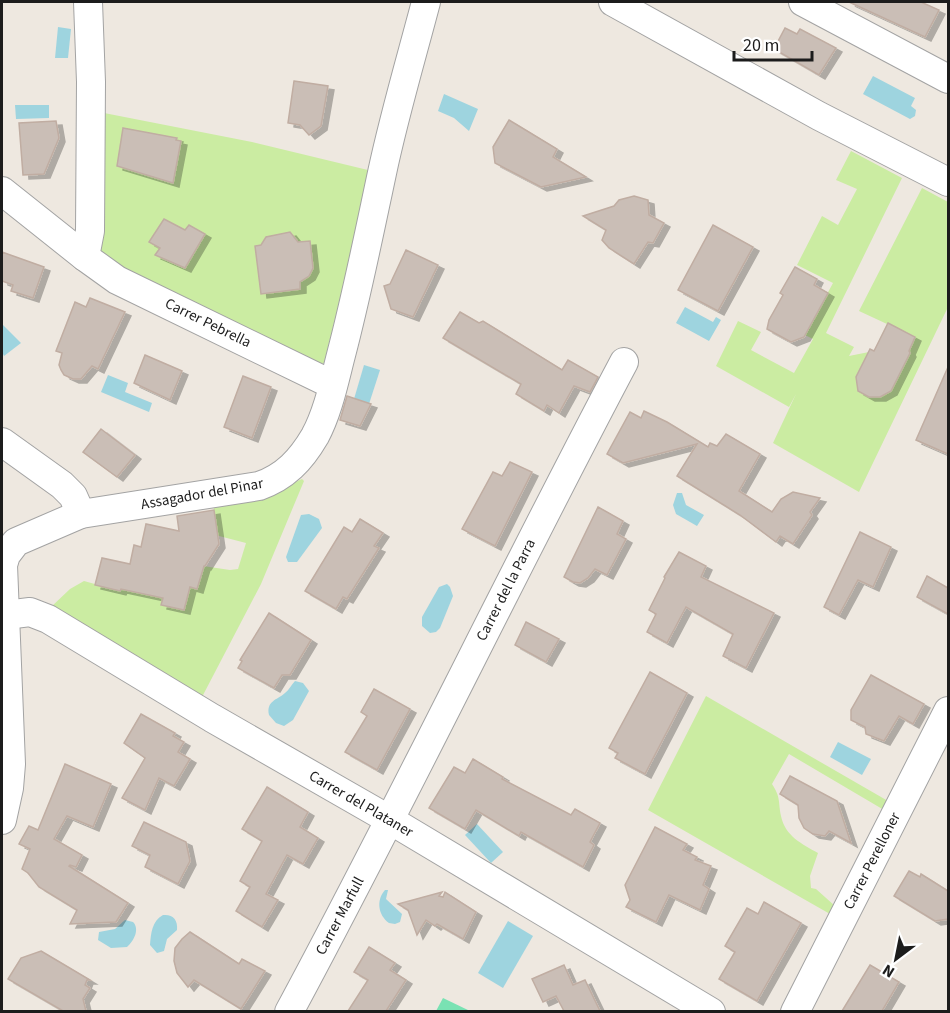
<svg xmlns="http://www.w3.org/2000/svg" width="950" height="1013" font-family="'Source Sans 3',sans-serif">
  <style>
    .grass { fill: #cbeca2 }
    .pitch { fill: #79e2b3 }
    .water { fill: #9ed4df }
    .building { fill: #cabeb6; stroke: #c0ada2; stroke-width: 1.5; filter: url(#shadow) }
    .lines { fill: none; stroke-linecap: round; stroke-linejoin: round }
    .minor-casing { stroke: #a3a3a3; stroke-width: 30 }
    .minor { stroke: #fff; stroke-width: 28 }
    .labels { text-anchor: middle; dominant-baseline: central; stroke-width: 5; stroke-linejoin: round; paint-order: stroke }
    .street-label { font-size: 15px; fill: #1c1c1c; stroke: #fff }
  </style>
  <defs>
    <filter id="shadow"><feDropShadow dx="6" dy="4" stdDeviation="0" flood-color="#0004"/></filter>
  </defs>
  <rect width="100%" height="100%" fill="#eee8e0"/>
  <g class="grass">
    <path d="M99,112L252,142L372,171L324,363L317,365L126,273L102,253L98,241Z"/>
    <path d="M851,151L902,178L826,333L854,347L849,356L874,351L887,324L859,311L922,188L948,202V307L859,492L773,443L796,394L789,407L716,366L738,321L761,332L751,350L794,373L813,339L805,335L833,283L797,265L822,216L838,225L857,189L836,180Z"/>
    <path d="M302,479L304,481L261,584L202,697L51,607L70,589L84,581L120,591L121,587L163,598L161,605L183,610L187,599L186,586L197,589L203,566L230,570L238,569L246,543L196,530L195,521L215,519L213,503L280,489Z"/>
    <path d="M706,696L888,801L884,810L789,754L772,784C781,798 778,801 781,816C785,836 802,844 818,853L810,876L811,888L816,889L835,906L830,914L648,810Z"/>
  </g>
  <path class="pitch" d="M443,998L470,1011H436Z"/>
  <g class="water">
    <path d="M58,27L71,29L68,58H55Z"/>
    <path d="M873,76L915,98L911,106L916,110L915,116L910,119L863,94Z"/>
    <path d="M444,94L478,109L469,131L454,118L438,111Z"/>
    <path d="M15,105H49V118L16,119Z"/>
    <path d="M685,307L713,322L716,317L721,320L709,341L676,323Z"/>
    <path d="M2,324L21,343L4,356L2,352Z"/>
    <path d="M364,365L380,370L369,404L354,399Z"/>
    <path d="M108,375L128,383L125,392L152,403L149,412L101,392Z"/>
    <path d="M677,493H682L686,505L704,515L697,526L676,514L673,505Z"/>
    <path d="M309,514L319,519L322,528L297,562H288L286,557L301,515Z"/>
    <path d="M447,584L450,587L453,596L440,628L436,632L430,633L422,626V617L439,587Z"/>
    <path d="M295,681L303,683L309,691L293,720L284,726L276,723L269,715C266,701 277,700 285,693C289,690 291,685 295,681Z"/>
    <path d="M838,742L871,759L862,775L830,757Z"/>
    <path d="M477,824L503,852L491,863L465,835Z"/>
    <path d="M385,890H388L386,899L402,914L400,922L395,924L389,923C378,915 376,900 385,890Z"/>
    <path d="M163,915C173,914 178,920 177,930L167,939L164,951L157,953L150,945C151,933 152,921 163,915Z"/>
    <path d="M125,920L133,922C140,929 134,941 127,947L111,948L98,940L99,932L115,929Z"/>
    <path d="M508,921L533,936L503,988L478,973Z"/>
  </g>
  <g class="building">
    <path d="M849,2H921L939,10L925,37Z"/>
    <path d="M785,28L797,34L800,29L836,48L819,75L774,49Z"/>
    <path d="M294,81L328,86L321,126L309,135L300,125L288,123Z"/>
    <path d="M509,120L557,149L553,157L586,177L541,187L495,163L493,147Z"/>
    <path d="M56,121L59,138L44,174L23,175L19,123Z"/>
    <path d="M123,128L177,138L176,140L181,141L173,183L117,166Z"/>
    <path d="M634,196L648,200L649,215L664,223L653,243L648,242L634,264L609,248L602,240L606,230L583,216L614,206L619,200Z"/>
    <path d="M164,219L185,230L189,225L205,234L185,268L155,255L160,248L149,242Z"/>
    <path d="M713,225L753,247L718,311L678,290Z"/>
    <path d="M290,232L298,242L310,241L313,268L309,276L300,282V289L261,294L255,246L261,245L266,237Z"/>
    <path d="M406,250L438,265L413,317L391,309L384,286L390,284Z"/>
    <path d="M2,252L44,267L33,298L11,291L13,285L2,281Z"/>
    <path d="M795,267L817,279L814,285L828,293L804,337L791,342L767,329L769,320L783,295L780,293Z"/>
    <path d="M90,298L125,312L98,369L92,366L81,379H73L64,375L61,370L59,365L62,353L56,351L75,302L86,307Z"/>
    <path d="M460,312L479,323L483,321L562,370L568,360L598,377L590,392L574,386L559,413L547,405L544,411L516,394L521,384L443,338Z"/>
    <path d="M888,323L915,337L909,351L910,353L891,391L880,397H869L858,391L856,377L870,349L874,351Z"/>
    <path d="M145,355L182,371L170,400L134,383Z"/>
    <path d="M948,367V454L916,440Z"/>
    <path d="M243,376L271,387L252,438L224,427Z"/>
    <path d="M347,396L371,404L360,426L340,420Z"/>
    <path d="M644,411L667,422L708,447L710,443L717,446L726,434L760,454L739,491L772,512L781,499L793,492L820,498L810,512L812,515L793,544L780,536L776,542L740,515L677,476L697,444L623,463L607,454L630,412L641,418Z"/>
    <path d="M101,429L135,455L117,477L83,452Z"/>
    <path d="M510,462L532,472L495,546L462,529L493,472L502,476Z"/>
    <path d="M598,507L623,521L617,534L626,539L607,575L595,569L588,578L580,583L573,582L564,577Z"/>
    <path d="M214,510L219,544L205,566H204L197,589L190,587L184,610L161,605L163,598L121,589L120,591L95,585L102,558L130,564L134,545L141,547L146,524L179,531L177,516Z"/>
    <path d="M360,519L383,533L374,546L379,548L347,599L343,597L336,609L305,591L344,527L352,532Z"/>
    <path d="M860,532L891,547L873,587L858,580L839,615L824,607Z"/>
    <path d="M679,552L706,566L701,577L774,613L746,668L723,656L733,634L686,607L667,643L647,632L656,614L649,610L665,578L664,577Z"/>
    <path d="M927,576L948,588V614L917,597Z"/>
    <path d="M269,613L311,640L290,675H282L274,688L238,668L242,661L240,660Z"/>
    <path d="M526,622L559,639L546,662L515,645Z"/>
    <path d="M650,672L687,693L645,774L615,758L618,753L609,748Z"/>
    <path d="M871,675L924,704L913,724L899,716L884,741L866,734L865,727L851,720V710Z"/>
    <path d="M374,689L410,709L377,770L345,752L367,716L361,712Z"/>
    <path d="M141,714L175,733L173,736L184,742L178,752L190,759L174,786L159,778L145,810L122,798L145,758L124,743Z"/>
    <path d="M473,759L503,777L502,779L571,815L575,809L600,823L590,842L594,845L583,867L521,832L519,836L476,810L465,829L429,808L454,767L465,773Z"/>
    <path d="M65,764L111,784L93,827L67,816L54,839L82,855L76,867L70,865L69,866L128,903L116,922L70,924L77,910L39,887L28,873L22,869L30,849L19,844L29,826L38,830Z"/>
    <path d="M790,776L837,801L851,843L829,831L825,836L813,834L804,828L799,818L798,805L780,794Z"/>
    <path d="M267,787L308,812L300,827L318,838L303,864L287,855L266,894L278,900L262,927L236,911L250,887L240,881L262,841L242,829Z"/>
    <path d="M144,822L186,842L190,861L178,884L145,867L150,855L132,846Z"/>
    <path d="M655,827L687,844L683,850L697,857L695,860L711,866L703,885L709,889L700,910L669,895L656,922L626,907L630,900L625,885Z"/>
    <path d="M909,871L920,877L921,874L948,891V919L935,921L894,896Z"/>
    <path d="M442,892L439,896L443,897L445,892L476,912L463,939L437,924L435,926L426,920L417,935L408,910L398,904Z"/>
    <path d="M764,902L801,923L757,1001L719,979L735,952L725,946L747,908L758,914Z"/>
    <path d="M190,932L239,964L242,959L265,971L241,1009L194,980L188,987L177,973L174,961L175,948L182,939Z"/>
    <path d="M369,947L395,963L390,970L406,980L386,1011H348L368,980L354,972Z"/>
    <path d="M41,951L90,980H87L85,985L90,988L83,999L86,1011H63L8,979L21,958Z"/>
    <path d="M564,965L573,985L585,980L600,1011H564L556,996L543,1002L532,979Z"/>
    <path d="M870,965L899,982L882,1011H842Z"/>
  </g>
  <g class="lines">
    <defs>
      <g id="minor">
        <path d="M88,2L91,82L90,231L85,257L117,280L333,385"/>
        <path d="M613,2L819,116L948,182"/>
        <path d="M803,2L948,79"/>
        <path d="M2,191L85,257"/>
        <path d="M2,442L62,485L73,496L81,514"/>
        <path d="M6,615L30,612L48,619L212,718L390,820L711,1012"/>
        <path d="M2,820L9,788L11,764L3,565L6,555L16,542L81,514L259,486C285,477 301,460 315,436C328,412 334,382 341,355C357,294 369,234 382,173C394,116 411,59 426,2"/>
        <path d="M289,1012C405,797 510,577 624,362"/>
        <path d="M795,1012L948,711"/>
      </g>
    </defs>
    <use href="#minor" class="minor-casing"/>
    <use href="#minor" class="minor"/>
  </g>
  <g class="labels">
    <g class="street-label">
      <text transform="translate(208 323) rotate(26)">Carrer Pebrella</text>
      <text transform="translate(202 494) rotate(-10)">Assagador del Pinar</text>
      <text transform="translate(506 590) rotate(-63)">Carrer del la Parra</text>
      <text transform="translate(361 804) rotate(30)">Carrer del Plataner</text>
      <text transform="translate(872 861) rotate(-63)">Carrer Perelloner</text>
      <text transform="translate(340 916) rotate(-62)">Carrer Marfull</text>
    </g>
  </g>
  <rect width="950" height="1013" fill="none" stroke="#1c1c1c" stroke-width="6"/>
  <g transform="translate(896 959) rotate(212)" stroke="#ffffff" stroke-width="4.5" paint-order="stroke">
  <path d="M0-4.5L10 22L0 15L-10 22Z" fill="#1c1c1c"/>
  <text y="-9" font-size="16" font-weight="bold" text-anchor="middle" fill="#1c1c1c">N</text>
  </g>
  <path d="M734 51v9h78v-9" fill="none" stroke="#1c1c1c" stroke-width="3"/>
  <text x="743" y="51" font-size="18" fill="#1c1c1c" stroke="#ffffff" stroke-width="4.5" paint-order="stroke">20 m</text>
</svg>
